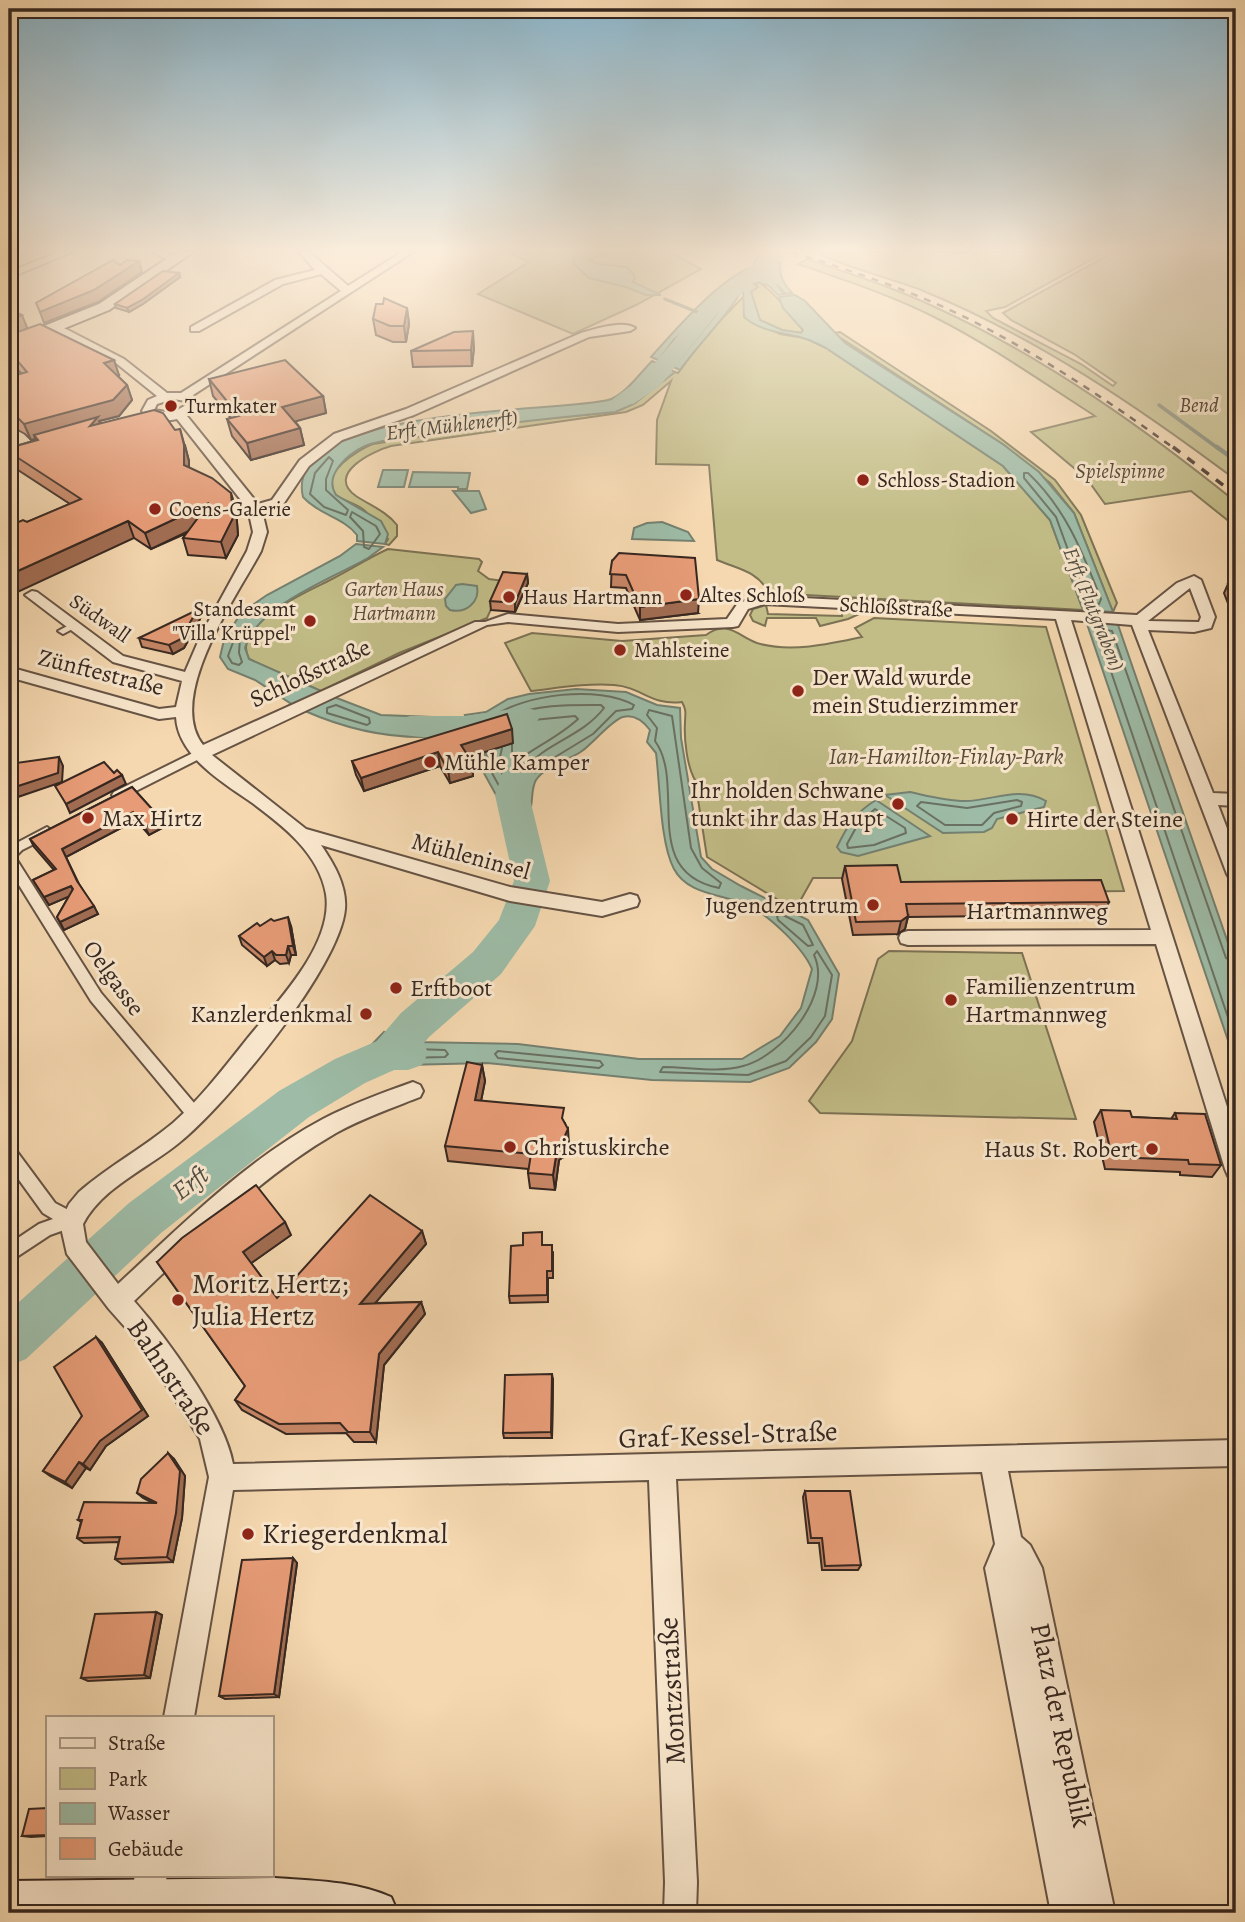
<svg xmlns="http://www.w3.org/2000/svg" width="1245" height="1922" font-family="Alegreya,serif">
  <style>
    .green { fill: #c2bd87; stroke: #7c7254; stroke-width: 2 }
    .water { fill: #9dbba6; stroke: #748070; stroke-width: 2 }
    .lines { fill: none; stroke-linecap: round; stroke-linejoin: round }
    .shore { stroke: #6a7163; stroke-width: 2 }
    .stream-far1 { stroke: #748070; stroke-width: 3.5 }
    .stream { stroke: #748070; stroke-width: 4.5 }
    .river { fill: #9dbba6; fill-rule: evenodd }
    .pedestrian-casing { stroke: #665344; stroke-width: 4 }
    .minor-casing { stroke: #665344; stroke-width: 4 }
    .secondary-casing { stroke: #362720; stroke-width: 4 }
    .pedestrian { fill: #f8e6cc; fill-rule: evenodd }
    .minor { fill: #f8e6cc; fill-rule: evenodd }
    .secondary { fill: #f8e6cc; fill-rule: evenodd }
    .rail-far1 { stroke: #362720; stroke-width: 2.5; stroke-dasharray: 7 7; stroke-linecap: butt }
    .rail { stroke: #362720; stroke-width: 3.5; stroke-dasharray: 9 9; stroke-linecap: butt }
    .wall { fill: #c78666; stroke: #362720; stroke-width: 2 }
    .shaded-wall { fill: #a26d53; stroke: #362720; stroke-width: 2 }
    .building { fill: #e79c77; stroke: #362720; stroke-width: 2 }
    .poi-dot { fill: #8f2418; stroke: #f8e6cc; stroke-width: 2.5 }
    .labels { text-anchor: middle; dominant-baseline: central; stroke-width: 6; stroke-linejoin: round; paint-order: stroke }
    .far-park-label { font-size: 21px; font-style: italic; fill: #594c3a; stroke: #f8e6cc }
    .far-poi-label { font-size: 21px; fill: #362720; stroke: #f8e6cc; text-anchor: start }
    .far-water-label { font-size: 21px; font-style: italic; fill: #504c42; stroke: #f8e6cc }
    .far-street-label { font-size: 21px; fill: #362720; stroke: #f8e6cc }
    .street-label { font-size: 24px; fill: #362720; stroke: #f8e6cc }
    .poi-label { font-size: 24px; fill: #362720; stroke: #f8e6cc; text-anchor: start }
    .park-label { font-size: 24px; font-style: italic; fill: #594c3a; stroke: #f8e6cc }
    .water-label { font-size: 26px; font-style: italic; fill: #504c42; stroke: #f8e6cc }
    .near-poi-label { font-size: 28px; fill: #362720; stroke: #f8e6cc; text-anchor: start }
    .near-street-label { font-size: 28px; fill: #362720; stroke: #f8e6cc }
  </style>
  <rect width="100%" height="100%" fill="#f5d8b0"/>
  <filter id="stains"><feTurbulence type="fractalNoise" baseFrequency=".00286" numOctaves="4"/><feColorMatrix values="0 0 0 0 .2 0 0 0 0 .09 0 0 0 0 .02 0 0 0 .5 -.17"/></filter>
  <radialGradient id="worn" r=".72"><stop offset=".6" stop-color="#630" stop-opacity="0"/><stop offset="1" stop-color="#630" stop-opacity=".3"/></radialGradient>
  <g class="green">
    <path d="M507,252H670L701,269L636,305L573,334L478,294L529,262Z"/>
    <path d="M818,252H1105L1005,307L986,311L993,318L1081,364L1113,386L1116,383L1074,354L1011,320L1003,313L1114,252H1236V480C1137,406 1036,337 921,290C902,282 826,261 818,252Z"/>
    <path d="M807,259C851,274 895,288 937,308C1044,357 1144,428 1236,502V527L1191,491L1105,504L1087,479L1031,432L1095,416C1042,382 990,345 934,317C891,295 844,280 798,264Z"/>
    <path d="M760,283C778,295 788,313 803,330L801,333L782,330L760,320L751,292L757,287L754,284Z"/>
    <path d="M744,296V317L780,334L805,338L826,348L1003,466L1050,520L1083,610L769,593C758,571 738,569 717,560L709,465L656,464L657,420L671,381L643,405L626,412L391,446C373,451 325,474 356,496C371,506 386,511 397,525V536L389,545L385,544L388,539C380,530 373,518 364,510C356,503 342,501 335,494C318,474 359,449 373,444L510,422L615,412L633,404L675,372L678,373L707,334Z"/>
    <path d="M840,332L991,431L1055,480L1081,515L1117,603L1113,612L1074,513L1050,483L1004,445L833,333Z"/>
    <path d="M388,549L479,559L482,562L478,571L489,579L504,581L487,618L399,653L321,691L249,659C230,624 307,592 330,580C350,570 368,558 388,549Z"/>
    <path d="M766,605L768,614L842,616V607L868,610L848,619L820,626L816,618H767L765,626L753,621L750,615L753,609Z"/>
    <path d="M874,618L1046,627L1124,891L900,894L894,878H813L795,910L707,857L695,780C687,766 684,740 685,723C685,714 687,711 682,702C651,706 642,687 614,685C586,683 558,688 531,691L505,643L532,633L622,641L706,635C729,619 737,636 757,643C789,653 830,644 862,637L855,628Z"/>
    <path d="M889,951L1022,953L1076,1119L820,1113L809,1101L852,1041L878,959Z"/>
  </g>
  <g class="water">
    <path d="M570,252H614L588,259L598,264L627,267L635,277L633,282L661,295H646L626,287L589,278L573,263L575,259Z"/>
    <path d="M758,256L781,263C777,273 785,286 792,293L786,294L777,285L784,294L778,295L769,286L759,282L754,284L758,287L751,292L760,320L782,330L801,333L803,330L783,308L779,297L795,295L805,301L845,343L1004,445L1039,472L1074,513L1113,612L1083,610L1050,520L1003,466L826,348C820,345 813,341 806,339C786,332 762,333 744,317L743,288C729,315 700,342 680,370L651,357C675,330 719,279 752,267Z"/>
    <path d="M652,361L675,372L634,404L615,412C553,418 491,424 429,434C408,438 384,438 365,446C348,454 323,475 336,495L381,521L388,534L385,544L357,541V535C343,517 319,515 303,497C281,405 557,413 608,400C624,396 641,372 652,361Z"/>
    <path d="M383,470H408L404,487H378Z"/>
    <path d="M413,472L470,473L467,489H458V487H409Z"/>
    <path d="M453,491H479L486,509L471,513Z"/>
    <path d="M662,522L688,532L694,541L632,539L634,528L647,523Z"/>
    <path d="M356,544L383,547L368,558C333,578 256,606 245,648L249,659L321,691L293,705L255,680L228,669L220,657L224,640L241,613L267,595L340,556Z"/>
    <path d="M462,584L477,586C480,602 466,614 450,610L446,606L445,599L456,585Z"/>
    <path d="M1086,621L1117,622L1236,966V1064Z"/>
    <path d="M576,689L626,692L657,705L680,708L681,738L701,857L712,869L741,886L808,920L839,974L832,1019L816,1042L789,1068L750,1082L652,1080L487,1063L404,1065L368,1078L354,1063L384,1032L415,1042L518,1044L639,1059H742L780,1036L801,1008L812,969C803,948 770,916 749,906C726,894 688,896 674,869C660,843 660,784 656,753L647,742L650,730C643,721 634,714 623,717C613,719 593,743 582,751C568,761 546,765 536,780C531,788 533,802 530,811L520,814L505,811L475,757L484,754L488,758L465,715L486,712L508,699L529,694Z"/>
    <path d="M334,697L381,715L458,718L466,733C411,743 355,733 305,711Z"/>
    <path d="M910,792C928,796 946,801 965,801C993,801 1019,785 1046,801L1044,807L997,819L992,828L984,832L943,833L885,795Z"/>
    <path d="M876,800L930,836L858,856L841,852L837,847C847,826 856,812 876,800Z"/>
  </g>
  <g class="lines">
    <g class="shore">
      <path d="M729,289L734,292L678,361L651,382H647L646,377L673,341Z"/>
      <path d="M329,457L333,461L326,479V490L348,510L346,515L324,507L310,494L315,473Z"/>
      <path d="M1024,473H1028C1066,509 1082,551 1101,599L1099,604L1087,602L1056,517L1024,478Z"/>
      <path d="M352,512L376,526L380,534L369,549L364,547L363,531L350,517Z"/>
      <path d="M235,637L240,639L239,653L242,662L239,665L232,663L228,656Z"/>
      <path d="M336,705L369,718L370,723L367,725L327,713V708Z"/>
      <path d="M649,710L672,716L691,848L702,868L721,883L719,888C639,872 687,785 655,741L657,728L647,715Z"/>
      <path d="M492,717C525,694 598,685 634,705L632,709L616,711L593,734L547,762L532,775L526,801L520,807L509,804L487,764L494,751"/>
      <path d="M512,745V759L517,761C537,746 560,736 578,719L575,716L533,720L513,727"/>
      <path d="M502,748L498,766L511,789L515,791C518,784 519,776 524,770C544,743 582,737 604,708L601,705C570,705 539,704 510,716"/>
      <path d="M1017,800L1022,802L1021,806L994,813L982,825H945L917,806L921,802L967,808Z"/>
      <path d="M875,809L905,828L906,833L874,845L848,848L847,844L858,824Z"/>
      <path d="M781,914L803,925L813,945L808,946L778,920L777,916Z"/>
      <path d="M817,951L832,975L825,1016L811,1037L786,1061L748,1075L660,1072L663,1067C689,1067 718,1073 743,1066C782,1056 833,995 814,955Z"/>
      <path d="M1236,963L1226,958L1112,631L1099,629L1098,633L1236,1041"/>
      <path d="M386,1041L414,1049L445,1050L448,1054L445,1057L402,1058L369,1068L365,1061Z"/>
      <path d="M498,1051L600,1061L603,1065L599,1068L498,1058L495,1054Z"/>
    </g>
    <g class="stream-far1">
      <path d="M665,299L702,314"/>
      <path d="M1159,405L1219,449"/>
    </g>
    <path class="stream" d="M1217,447L1236,461"/>
    <g class="river">
      <path d="M767,252H789L716,315L659,387L633,404H617L613,399L643,377L702,307Z"/>
      <path d="M524,707L535,710L540,717L535,724C497,735 437,744 399,733L394,726L399,719L410,716H465Z"/>
      <path d="M520,754L532,757L537,765L529,795L550,881L535,926L501,974L429,1037L424,1043L428,1053L422,1065L408,1070H394L365,1083L309,1117L161,1233L26,1359L9,1366V1311L129,1203L279,1091L335,1059L377,1041L401,1013L473,952L499,920L514,881L495,795L508,757Z"/>
    </g>
    <defs>
      <g id="pedestrian">
        <path d="M73,623L78,626L63,634L58,631Z"/>
        <path d="M201,749L207,753L205,756L122,798H114L112,795L114,792Z"/>
        <path d="M47,827L53,832L52,835L22,850L15,857L101,993L200,1110L203,1115L200,1120L195,1122L190,1120L91,1001L9,869V847Z"/>
        <path d="M9,1147L15,1149L55,1203L78,1215L80,1220L78,1225L50,1235L9,1262V1244L39,1224L53,1219L43,1213L9,1166Z"/>
      </g>
      <g id="minor">
        <path d="M59,252H72L9,278V272Z"/>
        <path d="M153,252H165L180,260L172,262Z"/>
        <path d="M299,252H309L348,286L402,252H413L193,395L200,405L187,416L258,504L272,500L300,460L334,434L406,409L581,333C596,329 622,320 635,328L630,331L589,337L414,415L342,440L309,466L282,506L262,511L267,532L261,551C237,596 165,697 203,745L475,622H485L508,614L618,624L727,619L738,603L764,596L1137,615L1177,583L1194,576L1201,580L1215,617L1211,628L1194,632L1148,630L1213,793L1236,794V806L1218,805L1236,852V881L1230,879L1227,874L1132,625L1071,620L1236,1135V1179L1228,1176L1225,1169L1156,944L908,945L901,943L899,938L901,933L908,931L1151,930L1056,619L764,604L748,609L738,626L733,627L618,632L508,622L487,625L212,755L306,829L510,887L602,902L630,894L637,896L639,901L637,906L602,916L510,901L321,845C334,864 347,886 345,909C340,967 226,1105 180,1142C149,1168 102,1187 83,1224L86,1242L118,1284C182,1225 246,1160 323,1119C352,1104 382,1093 413,1082L420,1085L423,1091L420,1097C392,1108 363,1118 336,1133C260,1177 197,1241 134,1301C166,1337 225,1417 233,1464L1236,1440V1466L1008,1471L1021,1537L1030,1545L1042,1568L1115,1913H1083L1013,1569L1083,1913H1051L985,1568L995,1544L982,1472L676,1479L697,1882L696,1913H664L665,1882L649,1480L233,1490L194,1717H164L209,1477L200,1439L140,1344L109,1309L67,1254L60,1223L69,1204L79,1192C109,1166 143,1148 173,1123C201,1098 224,1068 247,1039C276,1003 334,945 326,894C319,853 282,825 251,802C222,782 178,756 176,717L159,719L9,677V667L159,709L176,707L182,681L113,662L25,595L32,591L37,592L123,656L185,672L201,635L247,551L253,532L248,509L177,419C165,422 151,420 142,411L148,400L157,396L116,363L52,330V326H60L124,359L167,393H181L341,291L321,274L283,284L199,331H191V327L275,280L315,270ZM173,399L186,401L188,404L172,413L154,410L157,404ZM1190,588L1201,617L1199,622L1148,621Z"/>
        <path d="M135,1875H167L160,1913H128Z"/>
      </g>
      <g id="secondary">
        <path d="M177,252H193L109,310L9,351V340L99,304Z"/>
        <path d="M275,1878C315,1881 354,1881 391,1897L398,1913H9V1881Z"/>
      </g>
    </defs>
    <use href="#pedestrian" class="pedestrian-casing"/>
    <use href="#minor" class="minor-casing"/>
    <use href="#secondary" class="secondary-casing"/>
    <use href="#pedestrian" class="pedestrian"/>
    <use href="#minor" class="minor"/>
    <use href="#secondary" class="secondary"/>
    <path class="rail-far1" d="M792,252C858,273 925,295 986,328C1052,363 1114,405 1175,449"/>
    <path class="rail" d="M1173,447L1236,495"/>
  </g>
  <g class="wall">
    <path d="M179,273L180,277L143,304L129,312L116,308L115,304Z"/>
    <path d="M9,308L27,328L119,375L118,376L127,385L132,400L119,416L99,421L100,423L185,445L189,461V468L236,509L238,535L226,558L188,555L183,538L187,533L151,549L134,538L27,522L70,504L12,466L9,459V448L36,440L35,439L31,440L25,434L9,425V377L21,373L9,360Z"/>
    <path d="M407,308L409,324L406,342H393L376,335L373,319Z"/>
    <path d="M474,348L472,366L413,367L411,351Z"/>
    <path d="M209,379L323,396L326,413L295,421L300,428L304,445L251,460L232,436L227,419L231,418L213,396Z"/>
    <path d="M612,561L698,613L640,620L626,588L611,587Z"/>
    <path d="M527,574L528,583L515,612L491,610L490,601Z"/>
    <path d="M1228,584H1236V624L1224,593Z"/>
    <path d="M200,619L184,648L173,654L142,647L139,638Z"/>
    <path d="M513,743L468,757L472,762L473,776L450,783L440,766L364,791L356,775L352,761Z"/>
    <path d="M132,787L161,819L164,827L149,835L136,820L66,857L79,884L98,914L64,930L57,917L69,896L49,905L33,880L54,870L34,847L30,839Z"/>
    <path d="M845,866L901,882L1109,902L1103,915L908,917L905,929L898,934L853,935L842,879Z"/>
    <path d="M274,921L291,926L296,955H291L289,963L280,964L275,960L267,966L242,945L239,936Z"/>
    <path d="M482,1065L485,1081L481,1101L565,1123L569,1144L565,1156L559,1160L555,1190L530,1188L528,1173V1169L448,1161L445,1146Z"/>
    <path d="M1101,1110L1132,1117L1171,1119L1175,1113L1221,1165L1212,1177L1180,1175V1172L1105,1169L1094,1122Z"/>
    <path d="M422,1231L426,1244L375,1303L421,1302L425,1314L384,1365L376,1442H354L346,1433L286,1434L242,1410L235,1400L245,1386L157,1262L291,1235L251,1263L277,1298Z"/>
    <path d="M543,1245L553,1252V1278H548V1302L510,1303L509,1296Z"/>
    <path d="M102,1343L148,1416L106,1446L90,1470L86,1468L72,1488L50,1476L43,1471L82,1416Z"/>
    <path d="M553,1380L552,1438H504L503,1433Z"/>
    <path d="M174,1459L185,1476L182,1518L173,1562L122,1564L115,1559L119,1542L84,1543L77,1538L81,1522L78,1520L153,1503L143,1498L137,1493Z"/>
    <path d="M805,1491L861,1565L858,1570H822L819,1543H808L803,1497Z"/>
    <path d="M293,1558L297,1563L279,1697L225,1699L219,1696Z"/>
    <path d="M156,1612L162,1615L150,1678L88,1681L81,1678Z"/>
    <path d="M47,1808V1836L31,1837L22,1836Z"/>
  </g>
  <g class="shaded-wall">
    <path d="M139,261L142,272L98,302L44,323L40,312Z"/>
    <path d="M179,273L180,277L143,304L129,312L127,308Z"/>
    <path d="M407,308L409,324L406,342L404,326Z"/>
    <path d="M22,315L28,330L9,338V320Z"/>
    <path d="M473,331L474,348L472,366L471,350Z"/>
    <path d="M114,360L119,375L110,378L104,363Z"/>
    <path d="M127,385L132,400L119,416L99,421L104,434L34,435L35,439L31,440L24,424Z"/>
    <path d="M323,396L326,413L286,424L282,407Z"/>
    <path d="M300,428L304,445L251,460L247,443Z"/>
    <path d="M180,429L189,461V482L184,465Z"/>
    <path d="M231,493L236,509L238,535L226,558L221,542Z"/>
    <path d="M209,503L214,519L151,549L145,533Z"/>
    <path d="M128,521L134,538L9,596V575Z"/>
    <path d="M527,574L528,583L515,612V603Z"/>
    <path d="M699,599L698,613L640,620V607Z"/>
    <path d="M197,610L200,619L184,648L173,654L169,645Z"/>
    <path d="M512,729L513,743L463,759L461,745Z"/>
    <path d="M438,752L440,766L364,791L361,778Z"/>
    <path d="M59,757L63,766L62,782L9,800V789Z"/>
    <path d="M472,762L473,776L450,783L448,770Z"/>
    <path d="M122,775L126,784L70,813L66,804Z"/>
    <path d="M133,812L136,820L66,857L62,849Z"/>
    <path d="M161,819L164,827L149,835L145,827Z"/>
    <path d="M71,886L75,894L49,905L44,897Z"/>
    <path d="M94,906L98,914L64,930L60,922Z"/>
    <path d="M908,916L905,929L898,934L901,921Z"/>
    <path d="M288,917L291,926L296,955L293,946Z"/>
    <path d="M288,946L291,955L289,963L286,955Z"/>
    <path d="M272,951L275,960L267,966L264,957Z"/>
    <path d="M482,1065L485,1081L478,1116L475,1100Z"/>
    <path d="M568,1129L569,1144L565,1156L559,1160L555,1190L553,1175L558,1144Z"/>
    <path d="M285,1222L291,1235L250,1264L243,1252Z"/>
    <path d="M422,1231L426,1244L365,1315L360,1304Z"/>
    <path d="M421,1302L425,1314L384,1365L376,1442L370,1432L379,1354Z"/>
    <path d="M96,1337L102,1343L148,1416L106,1446L90,1470L83,1464Z"/>
    <path d="M552,1374L553,1380L552,1438L551,1432Z"/>
    <path d="M168,1453L174,1459L185,1476L182,1518L173,1562L167,1557Z"/>
    <path d="M79,1462L86,1468L72,1488L65,1482Z"/>
    <path d="M293,1558L297,1563L279,1697L274,1694Z"/>
    <path d="M156,1612L162,1615L150,1678L144,1675Z"/>
  </g>
  <g class="building">
    <path d="M113,260L120,265L127,260L139,261L94,290L40,312L36,303Z"/>
    <path d="M163,271L179,273L142,300L127,308L115,304Z"/>
    <path d="M384,298L407,308L404,326H390L373,319L376,304H383Z"/>
    <path d="M9,308L22,315L9,320Z"/>
    <path d="M40,324L114,360L104,363L127,385L113,400L24,424L18,418L9,413V377L27,372L9,351V335Z"/>
    <path d="M473,331L471,350L411,351L454,332Z"/>
    <path d="M285,360L323,396L282,407L300,428L247,443L227,419L239,416L209,379Z"/>
    <path d="M154,410L163,413L175,430L180,429L184,445V465L212,478L231,493L233,518L221,542L183,538L209,503L145,533L128,521L9,575V526L23,520L27,522L81,499L9,452V448L38,440L34,435L98,417L90,426Z"/>
    <path d="M619,553L695,558L699,599L640,607L626,575L610,574L612,561Z"/>
    <path d="M503,572L527,574L515,603L490,601Z"/>
    <path d="M1228,584H1236V604Z"/>
    <path d="M197,610L181,639L169,645L139,638Z"/>
    <path d="M507,714L512,729L461,745L472,762L448,770L438,752L361,778L352,761Z"/>
    <path d="M59,757L58,773L9,789V764Z"/>
    <path d="M104,762L114,773L117,770L122,775L66,804L55,786Z"/>
    <path d="M132,787L161,819L145,827L133,812L62,849L77,881L94,906L60,922L57,917L73,889L71,886L44,897L33,880L56,869L30,839Z"/>
    <path d="M897,865L901,882L1101,880L1109,902L906,904L908,916L901,921L856,922L845,866Z"/>
    <path d="M288,917L293,946H288L286,955H276L272,951L264,957L239,936L257,923L260,926L271,919L274,921Z"/>
    <path d="M467,1062L482,1065L475,1100L564,1108L562,1118L568,1129L563,1140L558,1144L553,1175L528,1173L531,1154L445,1146Z"/>
    <path d="M1101,1110L1130,1111L1132,1117L1177,1119L1175,1113L1205,1114L1221,1165L1189,1164L1188,1160L1112,1157Z"/>
    <path d="M256,1185L285,1222L243,1252L277,1298L370,1195L422,1231L360,1304L421,1302L379,1354L370,1432H348L340,1423L279,1424L235,1400L245,1386L157,1262L182,1238Z"/>
    <path d="M542,1232V1245H552V1271H547V1295L509,1296L511,1246L523,1245V1233Z"/>
    <path d="M96,1337L142,1410L100,1441L83,1464L79,1462L65,1482L43,1471L82,1416L54,1367Z"/>
    <path d="M552,1374L551,1432L503,1433L505,1375Z"/>
    <path d="M168,1453L180,1471L176,1513L167,1557L115,1559L120,1537L77,1538L82,1520H78L84,1502L157,1503L137,1493L141,1479Z"/>
    <path d="M805,1491H850L861,1565L825,1566L822,1538H811Z"/>
    <path d="M293,1558L274,1694L219,1696L242,1560Z"/>
    <path d="M156,1612L144,1675L81,1678L95,1614Z"/>
    <path d="M47,1808V1835L22,1836L29,1809Z"/>
  </g>
  <linearGradient id="sky" x2="0" y2="1"><stop stop-color="#8ab7ce"/><stop offset="0.48" stop-color="#faeddb"/><stop offset="1" stop-color="#faeddb" stop-opacity="0"/></linearGradient>
  <rect width="1245" height="521" fill="url(#sky)"/>
  <g class="poi-dot">
    <circle cx="171" cy="406" r="7"/>
    <circle cx="863" cy="480" r="7"/>
    <circle cx="155" cy="509" r="7"/>
    <circle cx="686" cy="595" r="7"/>
    <circle cx="509" cy="597" r="7"/>
    <circle cx="310" cy="621" r="7"/>
    <circle cx="620" cy="650" r="7"/>
    <circle cx="798" cy="691" r="7"/>
    <circle cx="430" cy="762" r="7"/>
    <circle cx="898" cy="804" r="7"/>
    <circle cx="88" cy="818" r="7"/>
    <circle cx="1012" cy="819" r="7"/>
    <circle cx="873" cy="905" r="7"/>
    <circle cx="396" cy="988" r="7"/>
    <circle cx="951" cy="1000" r="7"/>
    <circle cx="366" cy="1014" r="7"/>
    <circle cx="510" cy="1147" r="7"/>
    <circle cx="1152" cy="1149" r="7"/>
    <circle cx="178" cy="1300" r="7"/>
    <circle cx="248" cy="1534" r="7"/>
  </g>
  <g class="labels">
    <g class="far-park-label">
      <text x="1199" y="405">Bend</text>
      <text x="1120" y="471">Spielspinne</text>
      <text x="394" y="589">Garten Haus<tspan x="394" dy="24">Hartmann</tspan></text>
    </g>
    <g class="far-poi-label">
      <text x="185" y="406">Turmkater</text>
      <text x="877" y="480">Schloss-Stadion</text>
      <text x="169" y="509">Coens-Galerie</text>
      <text x="700" y="595">Altes Schloß</text>
      <text x="523" y="597">Haus Hartmann</text>
      <text x="296" y="609" text-anchor="end">Standesamt<tspan x="296" dy="24">"Villa Krüppel"</tspan></text>
      <text x="634" y="650">Mahlsteine</text>
    </g>
    <g class="far-water-label">
      <text transform="translate(452 425) rotate(-7)">Erft (Mühlenerft)</text>
      <text transform="translate(1094 609) rotate(68)">Erft (Flutgraben)</text>
    </g>
    <g class="far-street-label">
      <text transform="translate(896 607) rotate(3)">Schloßstraße</text>
      <text transform="translate(100 618) rotate(35)">Südwall</text>
    </g>
    <g class="street-label">
      <text transform="translate(101 672) rotate(14)">Zünftestraße</text>
      <text transform="translate(310 673) rotate(-25)">Schloßstraße</text>
      <text transform="translate(471 856) rotate(15)">Mühleninsel</text>
      <text x="1037" y="911">Hartmannweg</text>
      <text transform="translate(114 978) rotate(54)">Oelgasse</text>
    </g>
    <g class="poi-label">
      <text x="812" y="677">Der Wald wurde<tspan x="812" dy="28">mein Studierzimmer</tspan></text>
      <text x="444" y="762">Mühle Kamper</text>
      <text x="884" y="790" text-anchor="end">Ihr holden Schwane<tspan x="884" dy="28">tunkt ihr das Haupt</tspan></text>
      <text x="102" y="818">Max Hirtz</text>
      <text x="1026" y="819">Hirte der Steine</text>
      <text x="859" y="905" text-anchor="end">Jugendzentrum</text>
      <text x="965" y="986">Familienzentrum<tspan x="965" dy="28">Hartmannweg</tspan></text>
      <text x="410" y="988">Erftboot</text>
      <text x="352" y="1014" text-anchor="end">Kanzlerdenkmal</text>
      <text x="524" y="1147">Christuskirche</text>
      <text x="1138" y="1149" text-anchor="end">Haus St. Robert</text>
    </g>
    <g class="park-label">
      <text x="946" y="756">Ian-Hamilton-Finlay-Park</text>
    </g>
    <g class="water-label">
      <text transform="translate(190 1183) rotate(-37)">Erft</text>
    </g>
    <g class="near-poi-label">
      <text x="192" y="1284">Moritz Hertz;<tspan x="192" dy="32">Julia Hertz</tspan></text>
      <text x="262" y="1534">Kriegerdenkmal</text>
    </g>
    <g class="near-street-label">
      <text transform="translate(171 1377) rotate(56)">Bahnstraße</text>
      <text transform="translate(728 1435) rotate(-2)">Graf-Kessel-Straße</text>
      <text transform="translate(672 1691) rotate(-93)">Montzstraße</text>
      <text transform="translate(1061 1725) rotate(78)">Platz der Republik</text>
    </g>
  </g>
  <rect width="1245" height="1922" fill="none" stroke="#f5d8b0" stroke-width="35"/>
  <rect x="10" y="10" width="1224" height="1901" fill="none" stroke="#362720" stroke-width="3.5"/>
  <rect x="18" y="18" width="1210" height="1887" fill="none" stroke="#362720" stroke-width="2"/>
  <rect x="46" y="1716" width="228" height="161" fill="#f8e6cc" stroke="#aa9a87" stroke-width="2"/>
  <rect x="60" y="1738" width="35" height="10" fill="#f8e6cc" stroke="#aa9a87" stroke-width="2"/>
  <text x="108" y="1750" font-size="21" fill="#362720">Straße</text>
  <rect x="60" y="1768" width="35" height="21" fill="#c2bd87" stroke="#aa9a87" stroke-width="2"/>
  <text x="108" y="1786" font-size="21" fill="#362720">Park</text>
  <rect x="60" y="1803" width="35" height="21" fill="#9dbba6" stroke="#aa9a87" stroke-width="2"/>
  <text x="108" y="1820" font-size="21" fill="#362720">Wasser</text>
  <rect x="60" y="1838" width="35" height="21" fill="#e79c77" stroke="#aa9a87" stroke-width="2"/>
  <text x="108" y="1856" font-size="21" fill="#362720">Gebäude</text>
  <rect width="100%" height="100%" filter="url(#stains)"/>
  <rect width="100%" height="100%" fill="url(#worn)"/>
</svg>
